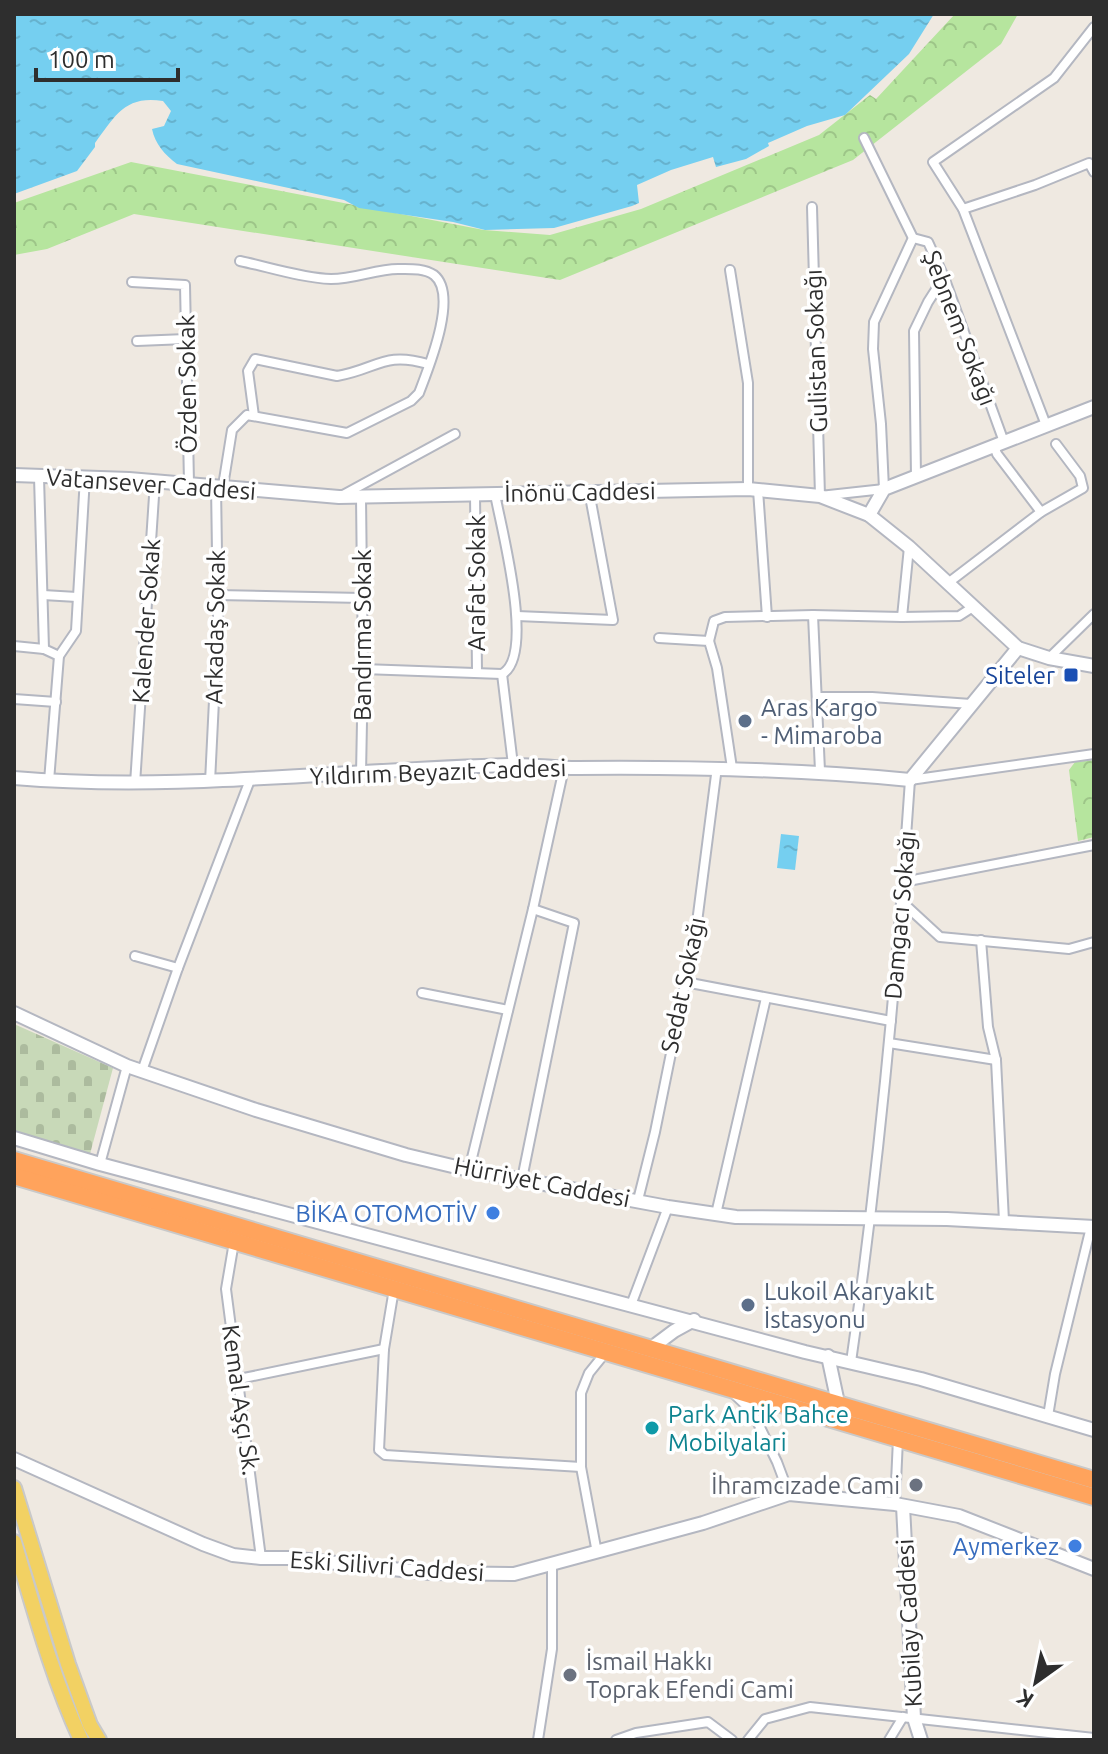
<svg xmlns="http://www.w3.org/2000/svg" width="1108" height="1754" font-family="Ubuntu,sans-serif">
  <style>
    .forest { fill: url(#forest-crowns) }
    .cemetery { fill: url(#cemetery-stones) }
    .water { fill: url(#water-ripples) }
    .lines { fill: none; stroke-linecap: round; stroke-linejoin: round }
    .street-casing { stroke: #b4b7c1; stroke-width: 12 }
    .secondary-casing { stroke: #b4b7c1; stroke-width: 16 }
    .primary-casing { stroke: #c9c9c9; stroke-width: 18 }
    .highway-casing { stroke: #c9c9c9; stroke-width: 20 }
    .street { stroke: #fff; stroke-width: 8 }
    .secondary { stroke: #fff; stroke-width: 12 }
    .primary { stroke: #f2d163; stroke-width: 14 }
    .highway { stroke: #ffa35c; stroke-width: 16 }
    .transit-dot { fill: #1a4fb4; stroke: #fff; stroke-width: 3 }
    .service-dot { fill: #5c6f8a; stroke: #fff; stroke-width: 3 }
    .shop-dot { fill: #3f7fe0; stroke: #fff; stroke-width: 3 }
    .culture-dot { fill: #0f9aa8; stroke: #fff; stroke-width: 3 }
    .worship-dot { fill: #6b7280; stroke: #fff; stroke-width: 3 }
    .labels { text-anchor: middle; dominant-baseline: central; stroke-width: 7; stroke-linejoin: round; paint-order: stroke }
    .street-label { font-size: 24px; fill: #2e2e2e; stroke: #fff }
    .transit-label { font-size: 24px; fill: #164399; stroke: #fff; text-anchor: end }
    .service-label { font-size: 24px; fill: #4e5e75; stroke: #fff; text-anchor: start }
    .shop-label { font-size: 24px; fill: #366cbe; stroke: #fff; text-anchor: end }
    .culture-label { font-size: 24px; fill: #0d838f; stroke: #fff; text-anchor: start }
    .worship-label { font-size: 24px; fill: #5b616d; stroke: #fff; text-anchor: end }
  </style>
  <defs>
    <pattern id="forest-crowns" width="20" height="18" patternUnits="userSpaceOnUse" patternTransform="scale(2)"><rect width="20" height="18" fill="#b6e59e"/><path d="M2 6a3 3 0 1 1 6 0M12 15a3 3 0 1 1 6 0" fill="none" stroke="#9dc588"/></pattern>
    <pattern id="cemetery-stones" width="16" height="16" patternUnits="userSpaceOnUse" patternTransform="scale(2)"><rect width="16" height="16" fill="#c8d9b8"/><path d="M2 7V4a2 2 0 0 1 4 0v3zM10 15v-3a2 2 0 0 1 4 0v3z" fill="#acbb9e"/></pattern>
    <pattern id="water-ripples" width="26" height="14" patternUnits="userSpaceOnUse" patternTransform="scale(2)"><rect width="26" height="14" fill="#75cff0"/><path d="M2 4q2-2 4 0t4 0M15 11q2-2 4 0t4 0" fill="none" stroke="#66b2ce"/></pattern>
  </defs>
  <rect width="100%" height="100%" fill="#efe9e1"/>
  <g class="forest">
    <path d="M955,14H1018L1001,44L853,160L560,280L134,214L47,249L14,255V203L131,162L484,230L550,235L641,209L819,135L870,95L876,99Z"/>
    <path d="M1094,760V837L1078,841L1069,770L1075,762Z"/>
  </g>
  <path class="cemetery" d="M14,1024L113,1068L90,1154L14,1133Z"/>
  <g class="water">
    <path d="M14,14H934L909,54L845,115L807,126L768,143L769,146L746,159L716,167L713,157L671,170L637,185L639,203L632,206L554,228L485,230L453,222L359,208L344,200L177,164C165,155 155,144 152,129L164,126L171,111L163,101C125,95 115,116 95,143V147L77,171L14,194Z"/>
    <path d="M781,834L799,836L795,870L777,868Z"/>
  </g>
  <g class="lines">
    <defs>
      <g id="street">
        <path d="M864,138L913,238L928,242L944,277L1004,442"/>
        <path d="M812,207L820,496L884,489L881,424L873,349L874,322L913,238"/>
        <path d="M963,209L1035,185L1089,163L1094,172"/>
        <path d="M730,270L748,383V489"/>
        <path d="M132,282L185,285L189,483"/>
        <path d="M137,341L186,339"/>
        <path d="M254,416L248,371L255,359L337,376C378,369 383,351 428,364"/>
        <path d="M1046,425L963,209L933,162L1054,78L1094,27"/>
        <path d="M994,446L997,454L1041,512"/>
        <path d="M39,477L44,649"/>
        <path d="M916,477L914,331L928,302L944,277"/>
        <path d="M223,486L232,430L247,415L347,433L411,401L419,393C428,369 459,295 434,275C424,268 410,269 398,269C376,269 355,279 331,279C302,278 269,267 240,261"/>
        <path d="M758,490L767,617"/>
        <path d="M475,494L477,671"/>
        <path d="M495,494C501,528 536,656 502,674"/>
        <path d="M343,495L455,434"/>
        <path d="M361,497L363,669L361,774"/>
        <path d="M948,583L1041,512L1083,488L1080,476L1056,444"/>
        <path d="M43,595L77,597"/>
        <path d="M217,595L362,598"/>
        <path d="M813,615L820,771"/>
        <path d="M517,616L613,620L589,491"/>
        <path d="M902,617L959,616L973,607"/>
        <path d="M659,638L709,641L717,668L732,768"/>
        <path d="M709,641L714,621L725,617L813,615L902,617L909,547"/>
        <path d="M14,646L44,649L59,656"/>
        <path d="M1049,658L1094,614"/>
        <path d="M363,669L502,674"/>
        <path d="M502,674L513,765"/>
        <path d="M817,697H872L971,704"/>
        <path d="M14,699L56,702"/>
        <path d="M49,781L59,656L76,631L85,477"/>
        <path d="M210,782L218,619L216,486"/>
        <path d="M135,784L155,481"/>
        <path d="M903,882L1094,845"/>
        <path d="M901,901L940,937L1069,949L1094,942"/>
        <path d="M981,940L988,1027L996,1060L1004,1221"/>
        <path d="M135,956L178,968"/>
        <path d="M685,982L891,1021"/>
        <path d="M422,993L508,1010"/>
        <path d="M889,1043L996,1060"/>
        <path d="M142,1071L178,968L250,780"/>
        <path d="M100,1164L127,1066"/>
        <path d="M469,1170L533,909L564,768"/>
        <path d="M522,1179L574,923L533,909"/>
        <path d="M638,1200L655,1132L696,930L717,767"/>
        <path d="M716,1214L766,998"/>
        <path d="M234,1242L226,1289L261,1558"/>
        <path d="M394,1289L384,1349L379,1450L385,1455L581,1467"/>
        <path d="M631,1305L668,1207"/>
        <path d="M851,1362C879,1168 897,974 910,780L1094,754"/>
        <path d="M239,1379L384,1349"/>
        <path d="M734,1394L752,1411L777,1462L789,1494"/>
        <path d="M1048,1416L1055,1374L1091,1227"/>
        <path d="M895,1504L898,1439"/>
        <path d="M597,1553L581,1467V1393L589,1373L606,1352"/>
        <path d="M538,1740L552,1649V1565"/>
        <path d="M616,1740L636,1733L708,1722L732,1740"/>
        <path d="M748,1740L765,1719L810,1707L1094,1738"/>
        <path d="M889,1740L903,1717"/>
      </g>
      <g id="secondary">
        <path d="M14,475L129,479L339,497L748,489L820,496L869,515L909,547L1018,648L1049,658L1094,666"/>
        <path d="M869,515L884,489L1094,407"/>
        <path d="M14,778C180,792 345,769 510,765C533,764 555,768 577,768C689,767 799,769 910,780L1018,648"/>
        <path d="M14,1013L127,1066L256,1110L406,1155L469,1170L668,1207L736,1217L947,1219L1094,1227"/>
        <path d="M14,1138L100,1164L805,1352L921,1379L1094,1430"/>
        <path d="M650,1349L674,1331L694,1320"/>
        <path d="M828,1356L838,1403"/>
        <path d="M14,1459L203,1544L233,1555L261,1558H289L430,1573L514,1574L703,1523L789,1494L895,1504L959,1516L1094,1569"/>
        <path d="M903,1506L914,1718L921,1740"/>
      </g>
      <g id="primary">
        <path d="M14,1488L68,1664L90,1725L99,1740"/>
        <path d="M14,1542C34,1609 52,1677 81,1740"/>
      </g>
      <g id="highway">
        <path d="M14,1160L1094,1480"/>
        <path d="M14,1176L1094,1497"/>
      </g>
    </defs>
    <use href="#street" class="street-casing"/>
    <use href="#secondary" class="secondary-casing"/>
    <use href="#primary" class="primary-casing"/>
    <use href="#highway" class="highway-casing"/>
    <use href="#street" class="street"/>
    <use href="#secondary" class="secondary"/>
    <use href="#primary" class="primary"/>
    <use href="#highway" class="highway"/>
  </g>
  <rect class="transit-dot" x="1063" y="667" width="16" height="16" rx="4"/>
  <g class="service-dot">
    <circle cx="745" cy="721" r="8"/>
    <circle cx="748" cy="1305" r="8"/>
  </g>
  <g class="shop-dot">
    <circle cx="493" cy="1213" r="8"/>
    <circle cx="1075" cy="1546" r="8"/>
  </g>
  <circle class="culture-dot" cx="652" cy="1428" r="8"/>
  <g class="worship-dot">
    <circle cx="916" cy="1485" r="8"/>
    <circle cx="570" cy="1675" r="8"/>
  </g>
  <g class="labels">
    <g class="street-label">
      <text transform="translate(960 328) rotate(69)">Şebnem Sokağı</text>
      <text transform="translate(816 351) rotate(-92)">Gulistan Sokağı</text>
      <text transform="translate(187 384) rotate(-91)">Özden Sokak</text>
      <text transform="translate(151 484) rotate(4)">Vatansever Caddesi</text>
      <text transform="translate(580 492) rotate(-1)">İnönü Caddesi</text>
      <text transform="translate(476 583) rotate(-90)">Arafat Sokak</text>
      <text transform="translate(146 621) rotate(-86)">Kalender Sokak</text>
      <text transform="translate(215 627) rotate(-89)">Arkadaş Sokak</text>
      <text transform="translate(362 635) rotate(-90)">Bandırma Sokak</text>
      <text transform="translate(438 772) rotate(-2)">Yıldırım Beyazıt Caddesi</text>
      <text transform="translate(900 915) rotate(-85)">Damgacı Sokağı</text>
      <text transform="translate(683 985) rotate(-78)">Sedat Sokağı</text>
      <text transform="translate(542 1182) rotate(11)">Hürriyet Caddesi</text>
      <text transform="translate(241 1400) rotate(82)">Kemal Aşçı Sk.</text>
      <text transform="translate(387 1566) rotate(4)">Eski Silivri Caddesi</text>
      <text transform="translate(909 1623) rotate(-93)">Kubilay Caddesi</text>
    </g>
    <g class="transit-label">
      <text x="1055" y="675">Siteler</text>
    </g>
    <g class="service-label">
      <text x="761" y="707">Aras Kargo<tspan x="761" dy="28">- Mimaroba</tspan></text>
      <text x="764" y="1291">Lukoil Akaryakıt<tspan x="764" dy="28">İstasyonu</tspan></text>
    </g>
    <g class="shop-label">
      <text x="477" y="1213">BİKA OTOMOTİV</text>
      <text x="1059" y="1546">Aymerkez</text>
    </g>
    <g class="culture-label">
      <text x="668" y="1414">Park Antik Bahce<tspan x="668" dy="28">Mobilyalari</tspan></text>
    </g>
    <g class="worship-label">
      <text x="900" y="1485">İhramcızade Cami</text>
      <text x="586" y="1661" text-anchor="start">İsmail Hakkı<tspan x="586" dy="28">Toprak Efendi Cami</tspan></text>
    </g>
  </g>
  <rect width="1108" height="1754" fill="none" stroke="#2e2e2e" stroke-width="32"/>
  <g transform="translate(1036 1682) rotate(213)" stroke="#ffffff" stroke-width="6" paint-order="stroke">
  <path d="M0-6L14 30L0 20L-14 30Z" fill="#2e2e2e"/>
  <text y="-12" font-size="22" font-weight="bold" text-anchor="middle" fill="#2e2e2e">K</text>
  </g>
  <path d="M36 68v12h142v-12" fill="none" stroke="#2e2e2e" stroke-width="4"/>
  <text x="48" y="68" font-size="24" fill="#2e2e2e" stroke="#ffffff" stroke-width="6" paint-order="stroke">100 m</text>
</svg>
